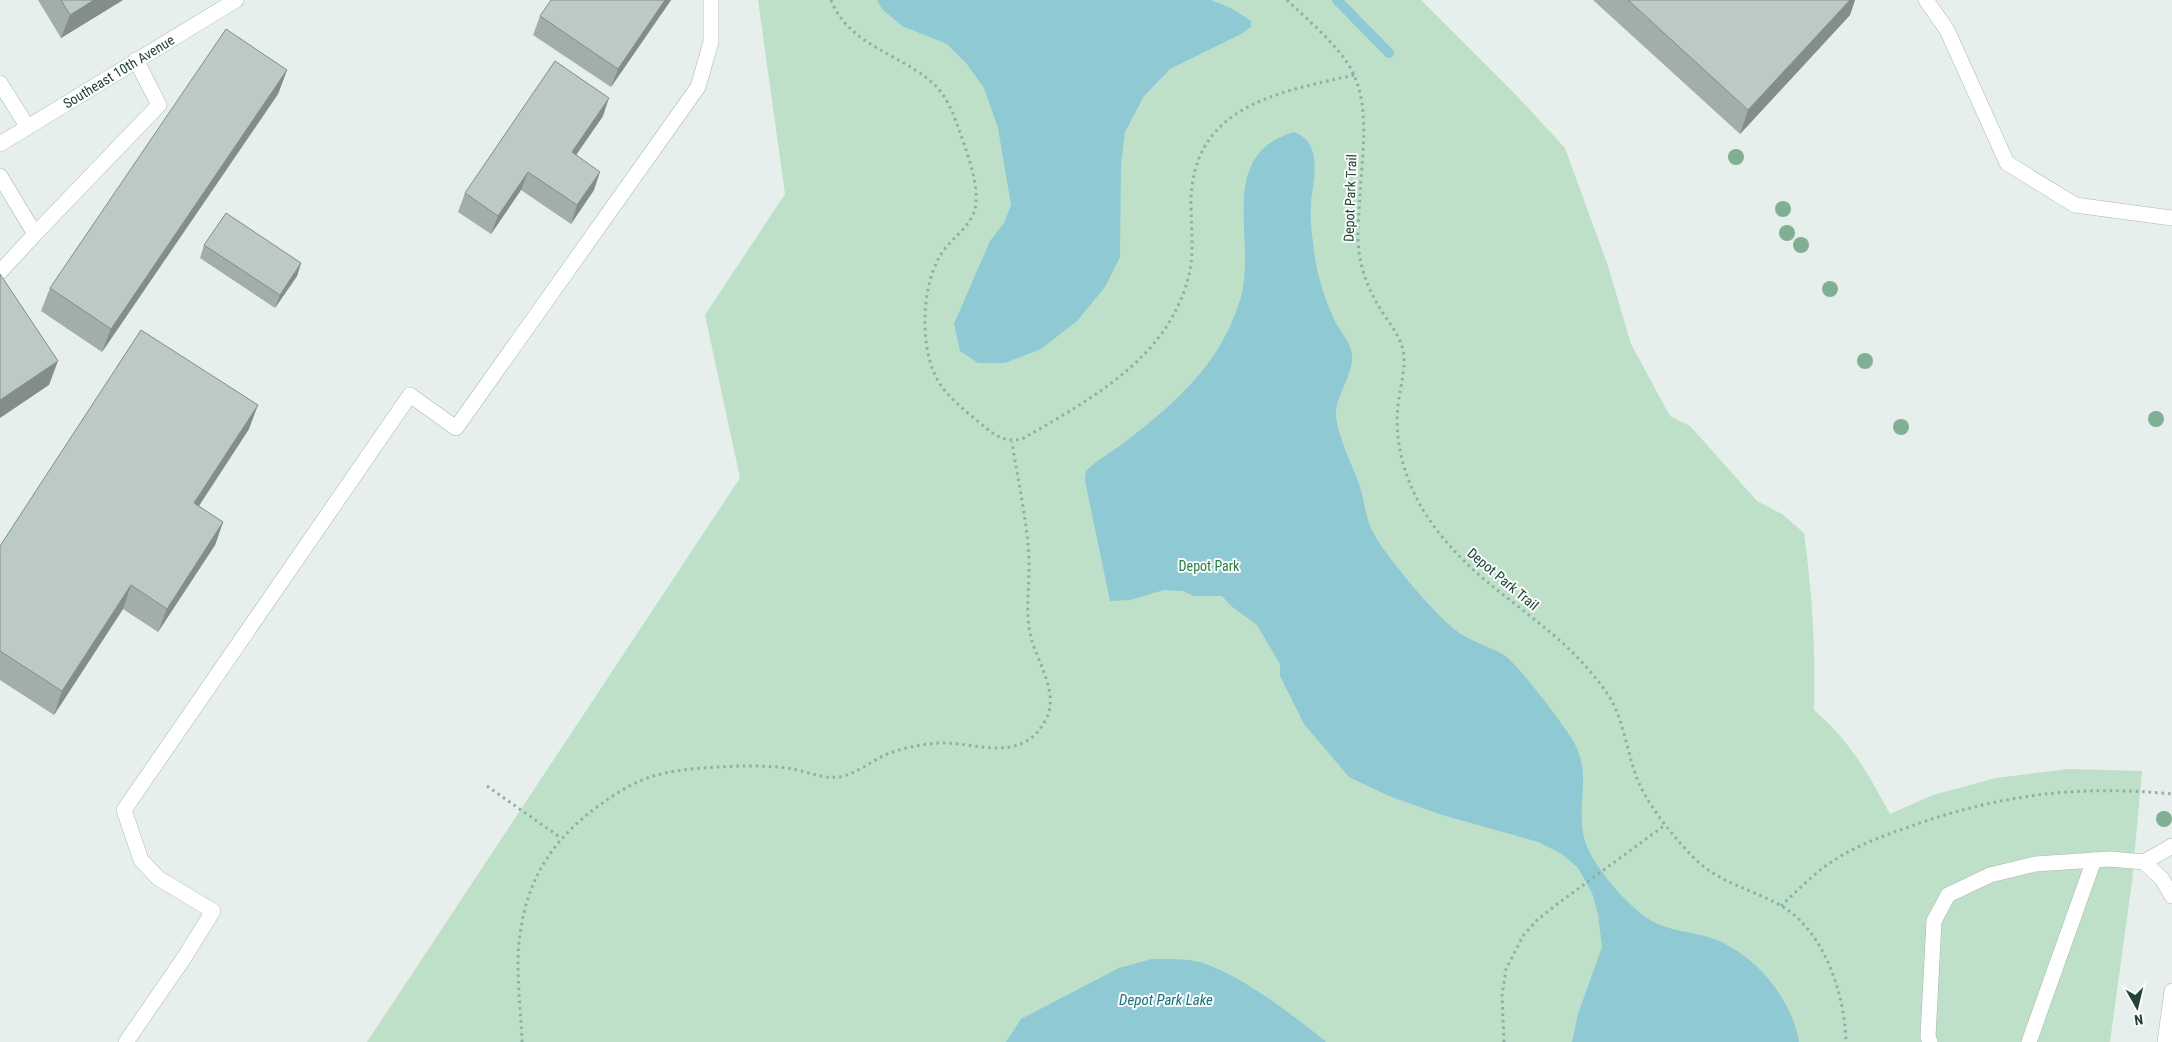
<svg xmlns="http://www.w3.org/2000/svg" width="2172" height="1042" font-family="'Roboto Condensed',sans-serif">
  <style>
    .green { fill: #bfe0c8 }
    .water { fill: #8ec9d4 }
    .lines { fill: none; stroke-linecap: round; stroke-linejoin: round }
    .stream { stroke: #8ec9d4; stroke-width: 10 }
    .lane-casing { stroke: #a8b8b2; stroke-width: 16 }
    .street-casing { stroke: #a8b8b2; stroke-width: 16 }
    .path { stroke: #86b3a5; stroke-width: 3; stroke-dasharray: 2.5 4; stroke-linecap: butt }
    .lane { stroke: #fff; stroke-width: 15 }
    .street { stroke: #fff; stroke-width: 15 }
    .tree { fill: #80af93 }
    .wall { fill: #a1aea9 }
    .shaded-wall { fill: #838d89 }
    .building { fill: #bbcac4; stroke: #838d89 }
    .labels { text-anchor: middle; dominant-baseline: central; stroke-width: 4; stroke-linejoin: round; paint-order: stroke }
    .street-label { font-size: 14px; fill: #24423a; stroke: #f7fbf9 }
    .park-label { font-size: 14px; fill: #2d7a4b; stroke: #f7fbf9 }
    .water-label { font-size: 15px; font-style: italic; fill: #1c6f80; stroke: #f7fbf9 }
  </style>
  <rect width="100%" height="100%" fill="#e6efeb"/>
  <path class="green" d="M758,0H1421L1518,97L1565,148L1608,266L1631,344L1670,416L1690,426L1757,501L1782,514L1804,533C1812,591 1816,651 1814,710C1851,742 1867,772 1890,814L1933,795L1996,778L2069,769L2142,771L2132,881L2110,1042H367L740,478L705,315L785,194Z"/>
  <g class="water">
    <path d="M877,0H1211L1231,8L1251,21V27L1241,34L1170,69L1144,96L1125,132L1121,164L1120,257L1105,287L1077,321L1041,349L1005,363H978L960,351L954,324L990,241L1004,223L1011,205L998,128L984,88L966,63L947,44L902,26L882,9Z"/>
    <path d="M1294,132C1324,143 1313,180 1311,203C1310,215 1311,230 1313,242C1315,268 1323,295 1334,319C1339,331 1350,340 1352,354C1354,375 1336,394 1336,414C1336,432 1353,467 1359,484C1364,498 1365,515 1371,528C1382,553 1436,616 1458,632C1472,642 1489,646 1504,655C1518,664 1562,723 1572,739C1593,773 1576,803 1584,838C1590,863 1626,904 1647,918C1667,932 1694,931 1717,940C1757,957 1792,999 1799,1042H1572L1578,1014L1602,947L1598,914L1592,893L1578,868L1562,854L1538,842L1439,814L1389,796L1349,777L1304,724L1280,676V664L1257,625L1231,606L1222,596H1194L1183,591L1164,590L1130,600L1110,601L1085,481L1086,471C1098,459 1112,452 1125,442C1178,401 1222,362 1241,297C1257,239 1215,155 1294,132Z"/>
    <path d="M1152,959C1170,959 1190,958 1206,964C1243,977 1296,1017 1326,1042H1006L1021,1019L1119,968Z"/>
  </g>
  <g class="lines">
    <path class="stream" d="M1337,0L1389,53"/>
    <defs>
      <g id="lane">
        <path d="M1926,0L1947,30L2007,163L2075,205L2172,218"/>
        <path d="M0,176L35,234L159,105L136,60"/>
        <path d="M0,272L35,234"/>
        <path d="M2144,862L2162,879L2172,896"/>
        <path d="M184,958L213,911L158,878L141,860L124,810L410,395L456,428L698,87L711,42V0"/>
        <path d="M1930,1042L1928,1037L1934,921L1948,895L1990,875L2035,864L2110,859L2144,862L2172,846"/>
        <path d="M2029,1042L2094,860"/>
        <path d="M2165,1042L2172,991"/>
      </g>
      <g id="street">
        <path d="M0,83L27,126"/>
        <path id="s1" d="M0,144L236,0"/>
        <path d="M126,1042L184,958"/>
      </g>
    </defs>
    <use href="#lane" class="lane-casing"/>
    <use href="#street" class="street-casing"/>
    <g class="path">
      <path d="M831,0C849,47 904,54 937,87C947,98 953,113 958,127C966,150 978,180 976,204C973,227 950,238 940,256C920,290 919,356 942,387C951,399 963,409 975,419C991,432 1003,445 1024,438C1080,405 1147,370 1177,308C1196,268 1192,250 1191,208C1189,107 1274,93 1354,75"/>
      <path d="M1287,0C1308,20 1332,40 1348,64C1372,102 1362,152 1360,194C1359,215 1356,238 1360,258C1363,274 1369,290 1378,305C1387,321 1401,335 1404,355C1405,372 1400,388 1398,405C1394,443 1405,481 1425,513C1463,572 1508,595 1558,639C1573,652 1589,669 1601,685C1622,710 1625,743 1635,773C1644,801 1672,835 1692,856C1718,883 1749,888 1780,905C1824,930 1845,994 1846,1042"/>
      <path d="M487,786L561,838"/>
      <path d="M1781,906C1798,890 1816,871 1836,859C1861,843 1889,834 1917,824C2004,794 2080,785 2172,794"/>
      <path d="M522,1042C521,1010 515,966 520,934C528,876 554,838 601,804C619,791 639,779 661,774C686,768 716,767 742,766C759,766 777,766 793,769C808,772 823,779 839,777C856,774 870,762 885,755C902,748 921,744 940,743C977,742 1023,765 1046,719C1059,695 1039,664 1032,641C1024,613 1030,587 1029,559C1027,520 1018,481 1012,442"/>
      <path d="M1504,1042L1502,996L1506,969L1523,936L1537,920L1556,905L1665,825"/>
    </g>
    <use href="#lane" class="lane"/>
    <use href="#street" class="street"/>
  </g>
  <g class="tree">
    <circle cx="1736" cy="157" r="8"/>
    <circle cx="1783" cy="209" r="8"/>
    <circle cx="1787" cy="233" r="8"/>
    <circle cx="1801" cy="245" r="8"/>
    <circle cx="1830" cy="289" r="8"/>
    <circle cx="1865" cy="361" r="8"/>
    <circle cx="2156" cy="419" r="8"/>
    <circle cx="1901" cy="427" r="8"/>
    <circle cx="2164" cy="819" r="8"/>
  </g>
  <g class="wall">
    <path d="M38,0H123L61,38Z"/>
    <path d="M671,0L611,87L533,35L540,16Z"/>
    <path d="M1593,0H1855L1850,15L1740,134Z"/>
    <path d="M287,70L278,94L102,352L41,311L50,288Z"/>
    <path d="M603,116L576,155L594,190L571,224L521,190L491,234L458,212L465,193Z"/>
    <path d="M204,245L301,263L297,276L275,308L200,258Z"/>
    <path d="M249,429L199,506L223,522L215,545L158,632L123,609L54,715L0,680V546Z"/>
  </g>
  <g class="shaded-wall">
    <path d="M94,0H123L61,38L70,15Z"/>
    <path d="M665,0H671L611,87L618,69Z"/>
    <path d="M1850,0H1855L1850,15L1740,134L1748,110Z"/>
    <path d="M287,70L278,94L102,352L111,329Z"/>
    <path d="M609,98L603,116L565,171L572,152Z"/>
    <path d="M528,172L521,190L491,234L498,216Z"/>
    <path d="M600,172L594,190L571,224L577,205Z"/>
    <path d="M301,263L297,276L275,308L280,295Z"/>
    <path d="M58,361L49,385L0,418V400Z"/>
    <path d="M258,405L249,429L185,527L194,503Z"/>
    <path d="M223,522L215,545L158,632L167,609Z"/>
    <path d="M131,585L123,609L54,715L62,691Z"/>
  </g>
  <g class="building">
    <path d="M61,0H94L70,15Z"/>
    <path d="M551,0H665L618,69L540,16Z"/>
    <path d="M1628,0H1850L1748,110Z"/>
    <path d="M226,29L287,70L111,329L50,288Z"/>
    <path d="M555,61L609,98L572,152L600,172L577,205L528,172L498,216L465,193Z"/>
    <path d="M226,213L301,263L280,295L204,245Z"/>
    <path d="M0,274L58,361L0,400Z"/>
    <path d="M141,330L258,405L194,503L223,522L167,609L131,585L62,691L0,651V546Z"/>
  </g>
  <g class="labels">
    <g class="street-label">
      <text stroke="none"><textPath href="#s1" startOffset="139">Southeast 10th Avenue</textPath></text>
      <text transform="translate(1350 198) rotate(-88)">Depot Park Trail</text>
      <text transform="translate(1503 579) rotate(40)">Depot Park Trail</text>
    </g>
    <g class="park-label">
      <text x="1209" y="566">Depot Park</text>
    </g>
    <g class="water-label">
      <text x="1166" y="1000">Depot Park Lake</text>
    </g>
  </g>
  <g transform="translate(2137 1007) rotate(172)" stroke="#f7fbf9" stroke-width="4" paint-order="stroke">
  <path d="M0-4L9 19L0 12L-9 19Z" fill="#24423a"/>
  <text y="-8" font-size="14" font-weight="bold" text-anchor="middle" fill="#24423a">N</text>
  </g>
</svg>
